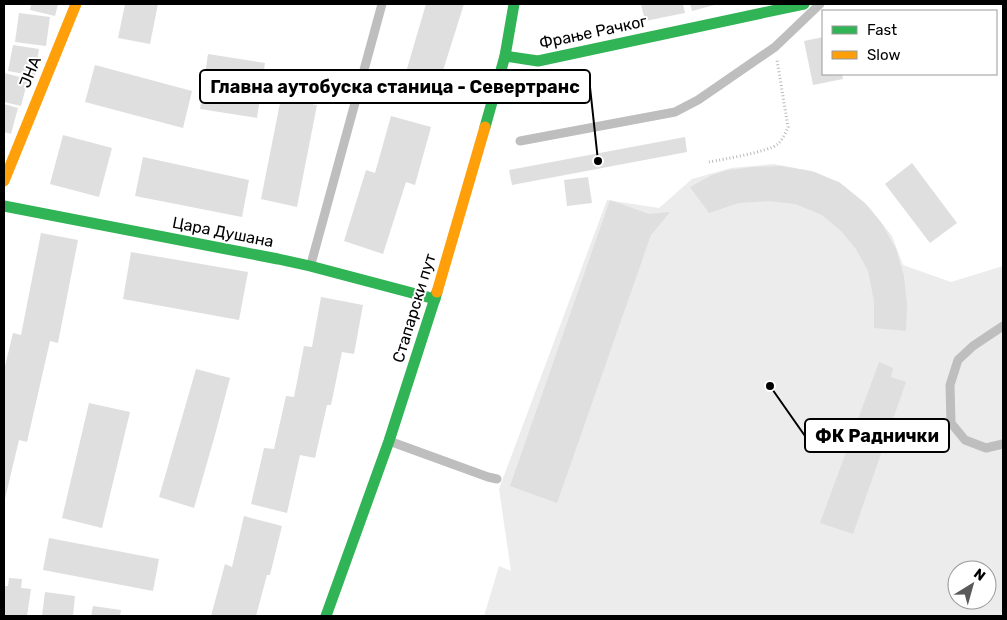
<svg xmlns="http://www.w3.org/2000/svg" width="1007" height="620" font-family="Rubik,sans-serif">
  <style>
    .green { fill: #ececec; fill-rule: evenodd }
    .building { fill: #dfdfdf }
    .lines { fill: none; stroke-linecap: round; stroke-linejoin: round }
    .path { stroke: #b9b9b9; stroke-width: 3; stroke-dasharray: 1 2.5; stroke-linecap: butt }
    .lane { stroke: #bebebe; stroke-width: 9 }
    .fast { stroke: #30b455; stroke-width: 11 }
    .slow { stroke: #ff9f0a; stroke-width: 11 }
    .labels { text-anchor: middle; dominant-baseline: central; stroke-width: 4; stroke-linejoin: round; paint-order: stroke }
    .street-label { font-size: 16px; fill: #000; stroke: #fff }
    .leader { fill: none; stroke: #000; stroke-width: 2 }
    .callout-dot { fill: #000; stroke: #fff; stroke-width: 2 }
    .callout { fill: #fff; stroke: #000; stroke-width: 2 }
    .callout-label { font-size: 18px; text-anchor: middle; font-weight: bold; fill: #000 }
  </style>
  <rect width="100%" height="100%" fill="#fff"/>
  <path class="green" d="M774,164L816,172L844,186L870,208L892,236L903,265L951,282L1003,266V616H484L499,566L511,571L499,489L607,200L659,208L692,179L731,168ZM957,570H987V600H957Z"/>
  <g class="building">
    <path d="M31,4H58L55,16L30,10Z"/>
    <path d="M125,4H158L150,44L118,38Z"/>
    <path d="M426,4H464L434,99L401,89Z"/>
    <path d="M641,4H683L685,13L645,21Z"/>
    <path d="M690,4H718L692,11Z"/>
    <path d="M19,13L50,17L46,46L15,42Z"/>
    <path d="M823,37V74H842L843,79L813,85L804,41Z"/>
    <path d="M13,45L39,49L35,76L8,71Z"/>
    <path d="M208,54L265,63L257,118L200,109Z"/>
    <path d="M95,65L192,91L183,128L85,102Z"/>
    <path d="M4,73L28,79L21,106L4,102Z"/>
    <path d="M281,98L317,105L297,207L261,199Z"/>
    <path d="M4,104L18,108L11,134L4,132Z"/>
    <path d="M391,116L431,127L415,185L406,182L383,254L344,241L366,170L375,173Z"/>
    <path d="M63,135L112,148L99,197L50,184Z"/>
    <path d="M685,137L687,152L512,185L509,170Z"/>
    <path d="M143,157L249,180L242,217L135,196Z"/>
    <path d="M912,163L957,223L930,243L885,184Z"/>
    <path d="M781,166L811,171L839,182L865,203L882,224L896,249L904,276L907,305L906,331L874,328V301L868,271L856,249L841,231L822,215L795,204L769,201L739,203L709,213L690,187L712,175L728,170L753,167Z"/>
    <path d="M588,177L592,203L567,206L564,180Z"/>
    <path d="M610,200L649,214L670,212L651,235L557,503L510,486Z"/>
    <path d="M41,233L78,240L58,343L50,341L27,442L19,440L4,503V370L13,333L21,335Z"/>
    <path d="M131,252L248,272L239,320L123,299Z"/>
    <path d="M321,297L363,305L354,354L342,352L331,405H327L315,458L300,455L287,513L251,504L264,448L274,449L286,396L294,397L304,346L312,347Z"/>
    <path d="M879,362L893,368L891,377L906,382L853,534L820,523Z"/>
    <path d="M196,369L230,378L215,435L194,508L159,497Z"/>
    <path d="M89,403L130,412L102,528L62,518Z"/>
    <path d="M244,516L282,526L270,575H267L256,616H211L225,564L232,567Z"/>
    <path d="M49,538L159,559L153,591L43,570Z"/>
    <path d="M9,578L22,579L21,588L31,589L27,616H4V586H8Z"/>
    <path d="M45,592L75,596L73,616H42Z"/>
    <path d="M93,606L121,610L120,616H91Z"/>
  </g>
  <g class="lines">
    <path class="path" d="M709,162C724,159 768,152 778,144C783,139 786,132 788,127L777,60"/>
    <g class="lane">
      <path d="M520,141L675,112L698,100L775,47L820,4"/>
      <path d="M311,264L382,4"/>
      <path d="M1003,326L973,346L958,360L950,385L951,423L965,440L986,448L1003,444"/>
      <path d="M389,441L488,477L497,479"/>
    </g>
    <g class="fast">
      <path d="M505,56L538,61L804,4"/>
      <path d="M485,127L505,56L514,4"/>
      <path d="M4,206L278,259L310,266L435,299"/>
      <path d="M326,616L389,441L437,292"/>
    </g>
    <g class="slow">
      <path d="M4,181L76,4"/>
      <path d="M437,292L485,127"/>
    </g>
  </g>
  <g class="labels">
    <g class="street-label">
      <text transform="translate(593 32) rotate(-12)">Фрање Рачког</text>
      <text transform="translate(30 72) rotate(-68)">ЈНА</text>
      <text transform="translate(223 232) rotate(11)">Цара Душана</text>
      <text transform="translate(414 308) rotate(-73)">Стапарски пут</text>
    </g>
  </g>
  <path class="leader" d="M598 161L590 87M770 386L805 436"/>
  <g class="callout-dot">
    <circle cx="598" cy="161" r="5"/>
    <circle cx="770" cy="386" r="5"/>
  </g>
  <g class="callout">
    <rect x="200" y="70" width="390" height="33" rx="5"/>
    <rect x="805" y="419" width="144" height="33" rx="5"/>
  </g>
  <g class="callout-label">
    <text x="395" y="93">Главна аутобуска станица - Севертранс</text>
    <text x="877" y="442">ФК Раднички</text>
  </g>
  <rect width="1007" height="620" fill="none" stroke="#000000" stroke-width="10"/>
  <rect x="822" y="10" width="175" height="65" fill="#ffffff" stroke="#999999"/>
  <rect x="832" y="26" width="25" height="8" fill="#30b455" stroke="#999999"/>
  <text x="867" y="35" font-size="15" fill="#000000">Fast</text>
  <rect x="832" y="51" width="25" height="8" fill="#ff9f0a" stroke="#999999"/>
  <text x="867" y="60" font-size="15" fill="#000000">Slow</text>
  <g transform="translate(972 585) rotate(37)"><circle r="24" fill="#ffffff" stroke="#999999"/>
  <path d="M0-4L9 19L0 12L-9 19Z" fill="#595959"/>
  <text y="-8" font-size="14" font-weight="bold" text-anchor="middle" fill="#000000">N</text>
  </g>
</svg>
